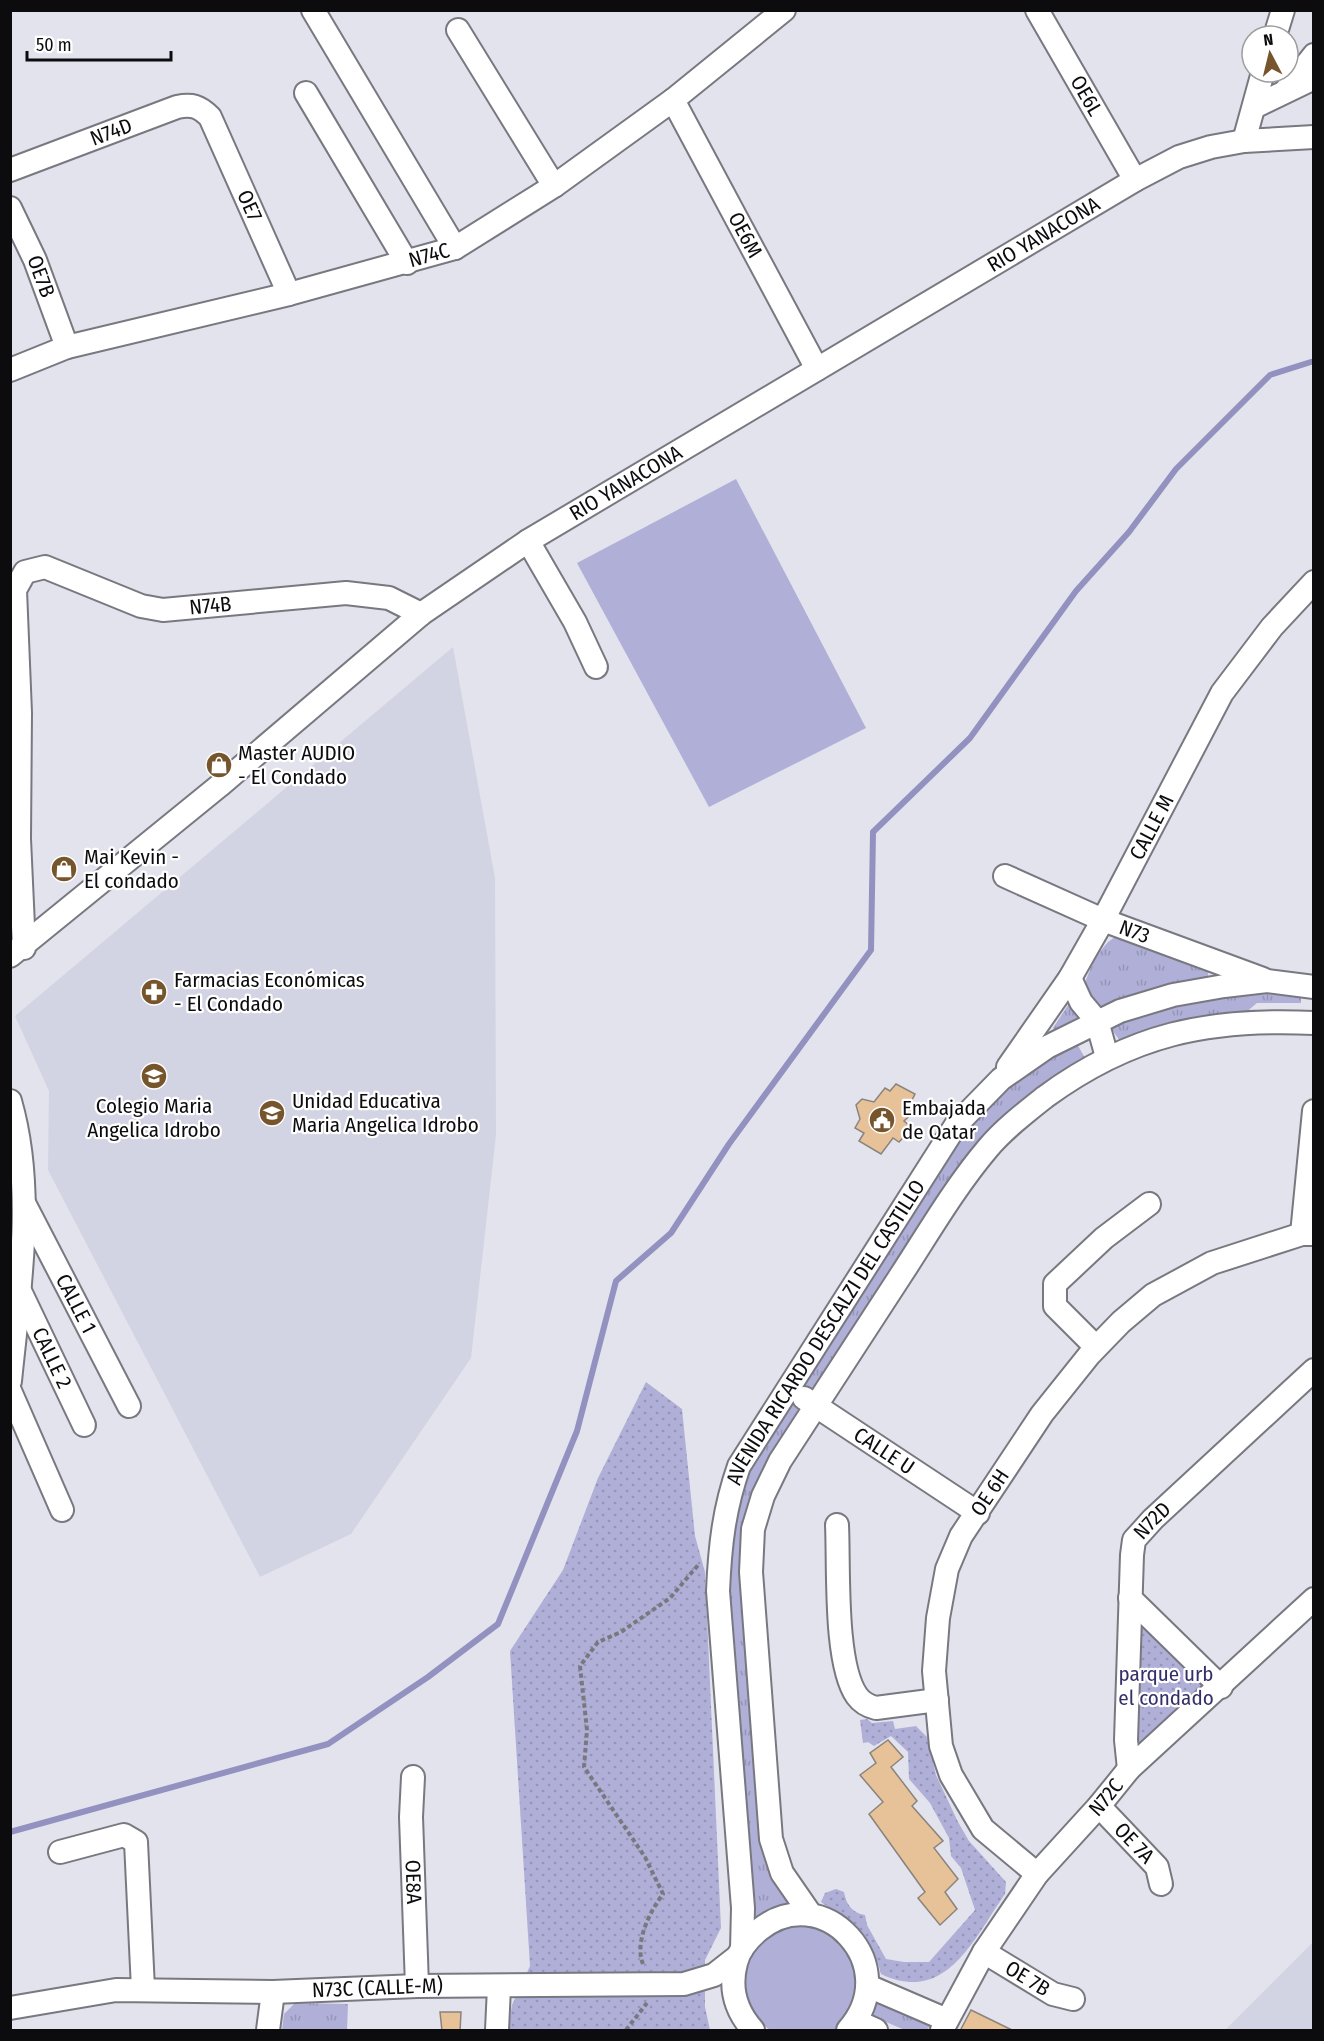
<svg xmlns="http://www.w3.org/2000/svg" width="1324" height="2041" font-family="'Fira Sans Condensed',sans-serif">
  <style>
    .built { fill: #d3d4e3 }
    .grass { fill: url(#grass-tufts) }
    .park { fill: url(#park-dots) }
    .garden { fill: #afafd8 }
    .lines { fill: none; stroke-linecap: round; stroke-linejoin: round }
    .stream { stroke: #9291c0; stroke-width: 6 }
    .building { fill: #e7c299; stroke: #8b847d; stroke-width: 1.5 }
    .minor-casing { stroke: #787881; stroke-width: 26 }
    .path { stroke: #78787e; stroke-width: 4; stroke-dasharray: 4.5 3; stroke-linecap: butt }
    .minor { stroke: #fff; stroke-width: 22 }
    .labels { text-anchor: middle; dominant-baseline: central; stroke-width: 4.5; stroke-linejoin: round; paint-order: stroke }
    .street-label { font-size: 21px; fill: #0c0c0f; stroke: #fff }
    .poi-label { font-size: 21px; fill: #0c0c0f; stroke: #fff; text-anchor: start }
    .park-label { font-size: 21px; fill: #352f69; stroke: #fff }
  </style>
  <defs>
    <pattern id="grass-tufts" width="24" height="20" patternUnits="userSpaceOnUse" patternTransform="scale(1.5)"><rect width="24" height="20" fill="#afafd8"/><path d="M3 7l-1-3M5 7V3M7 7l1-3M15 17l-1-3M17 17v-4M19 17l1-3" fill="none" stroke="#9595b8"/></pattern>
    <pattern id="park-dots" width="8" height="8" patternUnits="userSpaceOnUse" patternTransform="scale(1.5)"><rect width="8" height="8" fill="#afafd8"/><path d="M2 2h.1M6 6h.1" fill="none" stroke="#9595b8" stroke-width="1.8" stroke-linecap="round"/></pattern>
  </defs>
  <rect width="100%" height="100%" fill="#e3e3ed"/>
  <g class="built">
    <path d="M453,647L495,878L496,1135L471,1358L351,1534L260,1577L48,1170L49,1091L15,1016Z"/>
    <path d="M1313,1942V2030H1225Z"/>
  </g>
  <g class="grass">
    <path d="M1117,936L1207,967L1209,980L1103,1009L1090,1003L1083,992C1086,974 1100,944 1117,936Z"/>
    <path d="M1267,991L1301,994V1003H1257L1245,1013L1156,1029L1120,1041L1108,1024C1160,1007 1212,998 1267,991Z"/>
    <path d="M1072,999L1084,1018L1056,1034L1053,1028Z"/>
    <path d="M1076,1042L1085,1058L1043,1086L816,1391L801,1382L973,1117L1015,1079Z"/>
    <path d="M791,1398L805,1408L762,1479V1826L793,1907L746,1934L725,1540L746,1468Z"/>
    <path d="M874,1998L924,2021L929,2026L928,2030H905L869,2015Z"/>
    <path d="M295,2003L348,2004L347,2030H282L284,2014Z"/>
  </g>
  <g class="park">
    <path d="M646,1382L682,1409L695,1536L705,1572L721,1928L705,1960V2007L710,2030H508L512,2005L530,1966L510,1651L563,1570L598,1478Z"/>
    <path d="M1130,1598L1221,1687L1129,1769Z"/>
    <path d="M867,1719L872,1723L893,1721L895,1729L916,1726L927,1737L936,1775L958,1822L969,1841L1006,1882L1005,1894C973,1940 946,2005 881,1974C876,1954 867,1934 850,1920C841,1913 830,1909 821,1902L825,1893L836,1889L844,1892C846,1904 852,1913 865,1915L867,1925L886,1959L904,1962H929L975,1910L961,1868L951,1856L949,1838L930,1803L909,1779L908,1752L891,1736L874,1746L868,1742L863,1743L860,1720Z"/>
  </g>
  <g class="garden">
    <path d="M736,479L866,728L709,807L577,563Z"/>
    <path d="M784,1925L823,1926L852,1951L861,1987L845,2022L834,2030H770L758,2021L748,2005L743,1986L745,1966L753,1948L767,1934Z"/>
  </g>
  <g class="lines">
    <path class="stream" d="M10,1832L328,1744L428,1677L498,1624L577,1431L616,1281L671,1233L729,1144L871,950L873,832L970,738L1076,591L1129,532L1176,469L1270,375L1314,361"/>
  </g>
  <g class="building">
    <path d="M896,1084L915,1094L909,1106L916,1110L904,1121L912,1128L899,1142L893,1138L881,1154L859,1141L864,1133L855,1128L860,1119L856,1105L862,1099L874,1102L885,1088L890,1091Z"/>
    <path d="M888,1740L903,1757L891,1767L917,1801L912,1806L943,1841L934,1848L958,1879L945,1892L957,1909L940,1925L918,1898L925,1892L869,1814L883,1802L860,1775L876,1763L870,1753Z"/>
    <path d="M971,2010L1014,2031H960Z"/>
    <path d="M440,2012H461L460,2031H442Z"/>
  </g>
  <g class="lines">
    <defs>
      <g id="minor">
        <path d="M313,10L455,248"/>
        <path id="s1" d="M1037,10L1135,180"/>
        <path d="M458,30L554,186"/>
        <path d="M1275,36L1283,10"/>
        <path d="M1287,89L1314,55"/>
        <path d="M306,93L407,263"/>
        <path id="s2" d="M673,100L817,369"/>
        <path d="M1254,107L1314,78"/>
        <path d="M1244,141L1263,72"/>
        <path id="s3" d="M10,170L177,107C192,104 199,106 210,117L289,294"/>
        <path id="s4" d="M10,208L35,260L67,347"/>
        <path id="s5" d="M10,370L67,347L289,294L455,248L554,186L673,100L784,10"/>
        <path d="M528,541L575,622L596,667"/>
        <path id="s6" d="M1005,876L1103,920L1263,979"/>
        <path id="s7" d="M24,948L19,839L20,713L15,590L25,572L45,567L141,606L163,610L346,593L389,598L421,614"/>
        <path id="s8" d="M10,956L219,786L421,614L528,541L1135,180L1179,157L1211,147L1244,141L1314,137"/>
        <path d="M1070,978L1081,1002L1097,1021L1107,1057"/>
        <path id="s9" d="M1008,1067L1070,978L1103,920L1222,693L1272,627L1314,582"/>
        <path d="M10,1101C36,1191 19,1290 10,1381"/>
        <path id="s10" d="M25,1205L129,1406"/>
        <path d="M1302,1234L1314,1111"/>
        <path id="s11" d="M20,1291L84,1425"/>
        <path d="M1096,1347L1055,1306V1284L1104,1238L1149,1204"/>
        <path d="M10,1391L62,1510"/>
        <path id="s12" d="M804,1398L978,1513"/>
        <path d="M837,1525C839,1566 834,1664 857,1696C862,1703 868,1706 876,1708L937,1700"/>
        <path d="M1130,1598L1221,1687"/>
        <path id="s13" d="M1129,1769L1126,1740L1132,1555L1134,1540L1153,1519L1314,1370"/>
        <path id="s14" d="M413,1777L411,1817L417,1986"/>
        <path id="s15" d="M1099,1806L1157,1867L1161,1884"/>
        <path d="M60,1852L124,1835L136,1842L143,1989"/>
        <path id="s16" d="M1037,1874L983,1829L951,1775L941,1746L934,1671L938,1618L947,1569L961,1536L1042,1414L1090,1354L1121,1322L1153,1295L1212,1263L1302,1234H1314"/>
        <path d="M811,1915L782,1873L771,1839L751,1572L753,1529L763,1496L780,1461C821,1399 861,1337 901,1275C929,1232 955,1187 988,1148C1004,1129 1026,1112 1045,1097C1131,1034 1208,1018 1314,1023"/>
        <path id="s17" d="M742,1949L743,1908L718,1591C720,1545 724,1509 739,1466L956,1125L1001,1079L1047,1047L1120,1011L1173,995L1224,986L1267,981L1314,987"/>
        <path id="s18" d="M984,1952L1053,1994L1073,1999"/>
        <path d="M868,1986L947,2020"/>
        <path id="s19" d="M10,2008L116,1990L273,1992L417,1986L684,1984L714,1975L737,1957"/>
        <path d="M856,2021L876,2030"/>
        <path d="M268,2030L273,1992"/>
        <path d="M497,2030L499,1987"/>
        <path d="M753,2030C736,2011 729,1989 736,1963C739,1950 748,1939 759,1930C823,1878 905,1966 848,2030"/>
        <path id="s20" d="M942,2030L984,1952L1037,1874L1099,1806L1129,1769L1314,1599"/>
      </g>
    </defs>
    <use href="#minor" class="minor-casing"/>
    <g class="path">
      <path d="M643,1964C634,1943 650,1911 663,1894L645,1857L584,1767L587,1730L580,1666L598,1642L621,1632L670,1598L699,1564"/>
      <path d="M626,2030L647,2003"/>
    </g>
    <use href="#minor" class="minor"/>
  </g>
  <defs>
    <symbol id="shop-disc" viewBox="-11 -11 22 22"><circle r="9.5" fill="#76552c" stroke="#fff"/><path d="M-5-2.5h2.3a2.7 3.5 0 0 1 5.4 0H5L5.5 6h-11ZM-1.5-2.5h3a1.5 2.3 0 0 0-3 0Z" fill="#fff"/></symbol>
    <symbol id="pharmacy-disc" viewBox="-11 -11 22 22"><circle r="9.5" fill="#76552c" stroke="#fff"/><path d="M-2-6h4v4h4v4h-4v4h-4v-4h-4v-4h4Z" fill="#fff"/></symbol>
    <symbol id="school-disc" viewBox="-11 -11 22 22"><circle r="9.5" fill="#76552c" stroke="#fff"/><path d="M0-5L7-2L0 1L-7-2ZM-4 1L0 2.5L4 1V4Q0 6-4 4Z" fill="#fff"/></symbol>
    <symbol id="university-disc" viewBox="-11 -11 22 22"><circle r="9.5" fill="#76552c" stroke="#fff"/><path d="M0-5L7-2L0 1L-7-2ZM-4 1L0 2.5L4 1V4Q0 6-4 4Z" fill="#fff"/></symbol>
    <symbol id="civic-disc" viewBox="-11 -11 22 22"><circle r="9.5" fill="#76552c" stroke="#fff"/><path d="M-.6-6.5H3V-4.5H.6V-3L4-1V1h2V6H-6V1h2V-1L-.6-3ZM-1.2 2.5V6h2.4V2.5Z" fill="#fff"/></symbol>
  </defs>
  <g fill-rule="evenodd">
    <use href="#shop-disc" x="204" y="750" width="30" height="30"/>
    <use href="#shop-disc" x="49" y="854" width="30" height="30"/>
    <use href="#pharmacy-disc" x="139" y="977" width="30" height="30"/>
    <use href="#school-disc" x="139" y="1061" width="30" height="30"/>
    <use href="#university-disc" x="257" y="1098" width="30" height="30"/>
    <use href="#civic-disc" x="867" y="1105" width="30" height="30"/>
  </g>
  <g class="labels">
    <g class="street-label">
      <text stroke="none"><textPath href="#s1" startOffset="99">OE6L</textPath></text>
      <text stroke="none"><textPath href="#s3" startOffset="108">N74D</textPath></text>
      <text stroke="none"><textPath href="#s3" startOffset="312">OE7</textPath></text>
      <text stroke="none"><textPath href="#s8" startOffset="1264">RIO YANACONA</textPath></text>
      <text stroke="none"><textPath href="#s2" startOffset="153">OE6M</textPath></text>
      <text stroke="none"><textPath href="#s5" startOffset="435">N74C</textPath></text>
      <text stroke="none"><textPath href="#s4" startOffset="75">OE7B</textPath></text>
      <text stroke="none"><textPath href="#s8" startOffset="778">RIO YANACONA</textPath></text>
      <text stroke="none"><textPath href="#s7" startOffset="573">N74B</textPath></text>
      <text stroke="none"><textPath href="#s9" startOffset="280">CALLE M</textPath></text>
      <text stroke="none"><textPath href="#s6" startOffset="141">N73</textPath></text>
      <text stroke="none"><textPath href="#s10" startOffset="111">CALLE 1</textPath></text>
      <text stroke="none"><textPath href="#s17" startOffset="645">AVENIDA RICARDO DESCALZI DEL CASTILLO</textPath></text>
      <text stroke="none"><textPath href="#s11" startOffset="74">CALLE 2</textPath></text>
      <text stroke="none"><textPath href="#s12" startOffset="96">CALLE U</textPath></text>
      <text stroke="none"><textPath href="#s16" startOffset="430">OE 6H</textPath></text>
      <text stroke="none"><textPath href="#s13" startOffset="256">N72D</textPath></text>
      <text stroke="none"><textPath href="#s20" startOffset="286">N72C</textPath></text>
      <text stroke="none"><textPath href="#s15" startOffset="51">OE 7A</textPath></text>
      <text stroke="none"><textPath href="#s14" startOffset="105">OE8A</textPath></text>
      <text stroke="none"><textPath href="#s18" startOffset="51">OE 7B</textPath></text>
      <text stroke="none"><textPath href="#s19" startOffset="369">N73C (CALLE-M)</textPath></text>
    </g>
    <g class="poi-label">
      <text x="238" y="753">Master AUDIO<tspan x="238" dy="24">- El Condado</tspan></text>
      <text x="84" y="857">Mai Kevin -<tspan x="84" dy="24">El condado</tspan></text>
      <text x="174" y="980">Farmacias Económicas<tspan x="174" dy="24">- El Condado</tspan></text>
      <text x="292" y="1101">Unidad Educativa<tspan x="292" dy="24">Maria Angelica Idrobo</tspan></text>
      <text x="154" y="1106" text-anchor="middle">Colegio Maria<tspan x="154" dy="24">Angelica Idrobo</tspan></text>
      <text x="902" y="1108">Embajada<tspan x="902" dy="24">de Qatar</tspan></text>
    </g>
    <g class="park-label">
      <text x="1166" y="1674">parque urb<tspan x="1166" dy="24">el condado</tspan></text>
    </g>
  </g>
  <rect width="1324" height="2041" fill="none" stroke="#0c0c0f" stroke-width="24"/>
  <g transform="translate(1270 54) rotate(353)"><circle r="28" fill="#ffffff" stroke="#9e9e9f" stroke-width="1.5"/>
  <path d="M0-4.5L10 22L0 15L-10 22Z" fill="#76552c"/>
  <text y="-9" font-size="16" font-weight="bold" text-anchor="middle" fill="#0c0c0f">N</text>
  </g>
  <path d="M27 51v9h144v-9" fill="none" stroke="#0c0c0f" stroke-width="3"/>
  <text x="36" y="51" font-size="18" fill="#0c0c0f" stroke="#ffffff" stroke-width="4.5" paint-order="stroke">50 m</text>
</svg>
